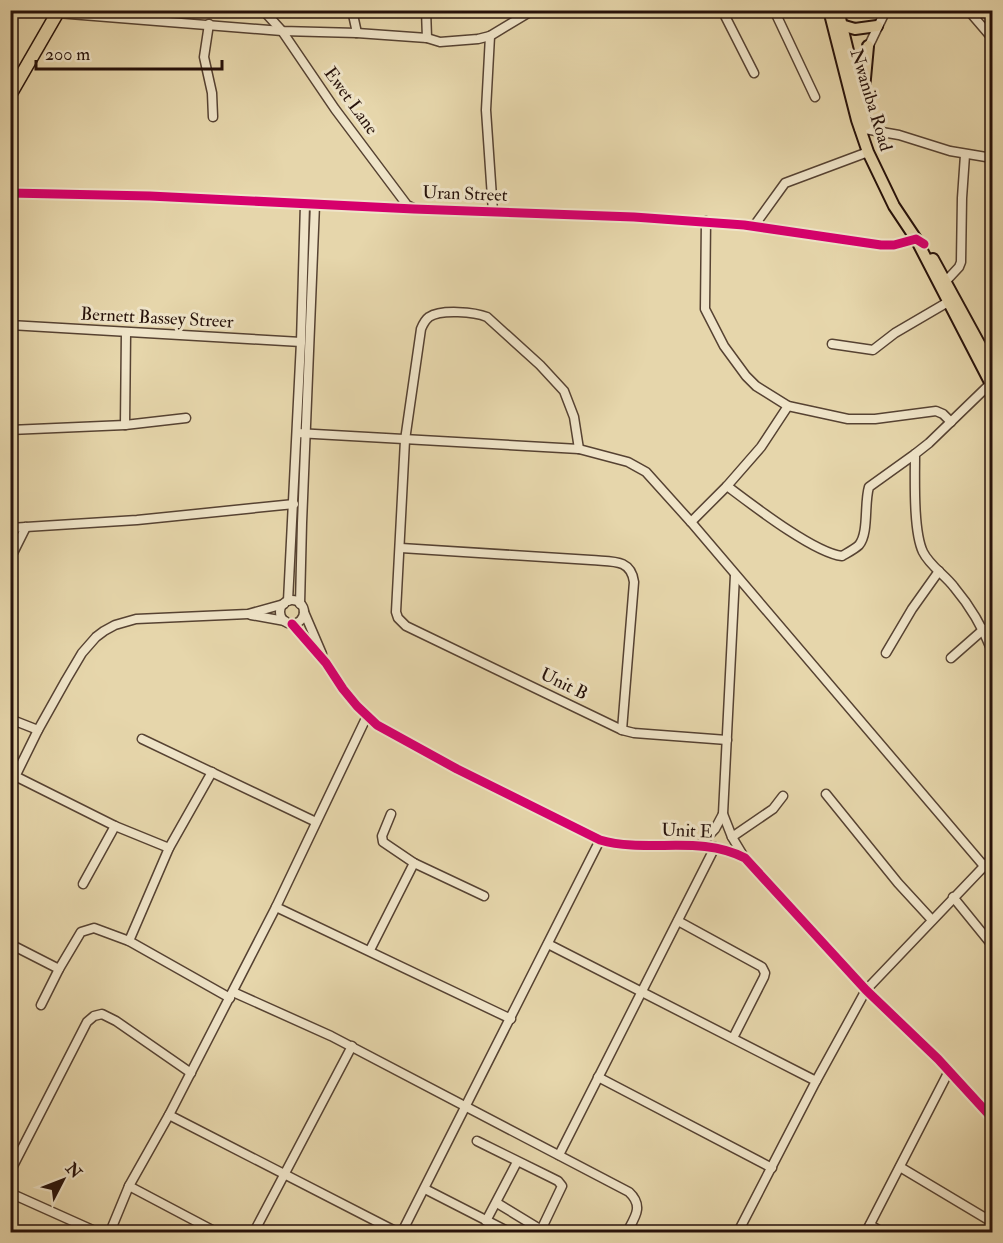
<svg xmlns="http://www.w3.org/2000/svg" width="1003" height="1243" font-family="'IM FELL Double Pica',serif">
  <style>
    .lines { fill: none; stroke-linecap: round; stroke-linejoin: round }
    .minor-casing { stroke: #564232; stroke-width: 11 }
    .major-casing { stroke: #26110a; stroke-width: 14 }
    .highway-casing { stroke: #26110a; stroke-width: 15 }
    .minor { stroke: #efe4c8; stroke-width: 8 }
    .major { stroke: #e6d6ab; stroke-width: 10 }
    .highway { stroke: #e6d6ab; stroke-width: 12 }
    .cycleway-casing { stroke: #efe4c8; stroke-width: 13 }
    .cycleway { stroke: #d6006c; stroke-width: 9 }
    .labels { text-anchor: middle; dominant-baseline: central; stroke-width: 6; stroke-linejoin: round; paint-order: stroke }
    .street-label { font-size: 18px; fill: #26110a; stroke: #efe4c8 }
  </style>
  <rect width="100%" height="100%" fill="#e6d6ab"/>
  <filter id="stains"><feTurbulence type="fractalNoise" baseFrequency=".00333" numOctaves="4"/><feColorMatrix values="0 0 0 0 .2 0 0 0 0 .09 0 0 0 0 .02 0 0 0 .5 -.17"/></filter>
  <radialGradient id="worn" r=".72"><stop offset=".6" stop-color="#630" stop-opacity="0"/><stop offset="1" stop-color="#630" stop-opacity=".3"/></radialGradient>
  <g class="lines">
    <defs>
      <g id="minor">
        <path d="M263,10L282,31L335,109L407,205L413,208"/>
        <path d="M352,10L357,33"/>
        <path d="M426,10L427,38"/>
        <path d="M722,10L754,73"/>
        <path d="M774,10L815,97"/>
        <path d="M968,10L992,38"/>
        <path d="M57,13L282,31L357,33L427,38L440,42L478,39L490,36L533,10"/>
        <path d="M209,24L204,57L212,93L213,117"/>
        <path d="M490,36L486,110L493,212"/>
        <path d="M851,76L861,62L886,10"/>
        <path d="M859,128L899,135L950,151L992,158"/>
        <path d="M10,193L150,196L414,209L634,217L744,225L881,245H894L916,239L919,241"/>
        <path d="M706,221L705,309L724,346L746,376L756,386L788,406L848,419H875L936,411L943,414L951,422"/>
        <path d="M754,226L785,183L868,152"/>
        <path d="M946,281L959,267L961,262L962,198L965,155"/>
        <path d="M10,325L301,342"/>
        <path d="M832,344L873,350L895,333L948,302"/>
        <path d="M991,383L929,443L915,454C915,478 913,531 923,552C930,566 945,575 954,587C970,606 983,628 992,651"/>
        <path d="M125,425L126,333"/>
        <path d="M10,430L125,425L186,418"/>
        <path d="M297,433L579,449L628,462L646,472L691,522L984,866"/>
        <path d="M579,449L574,417L564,391L540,365L487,317C475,312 441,309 429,317C425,320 423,324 421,329L405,440L396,612L398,618L406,626L622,730L634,733L727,740"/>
        <path d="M727,486C751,504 814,553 842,556C847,553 855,549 859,545C869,533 864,503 869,487L915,454"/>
        <path d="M691,522L727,486L761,447L788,406"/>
        <path d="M10,528L137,520L294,504"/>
        <path d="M401,548L591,560C611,562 631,558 634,582L622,730"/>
        <path d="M10,559L26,527"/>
        <path d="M735,575L723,814L732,837L744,857"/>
        <circle cx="292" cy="612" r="12"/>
        <path d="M288,601L301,342L305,204"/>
        <path d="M300,604L302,523L315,204"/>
        <path d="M304,612L322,654"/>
        <path d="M251,615L285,621"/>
        <path d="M292,624L326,663L343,689L357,706L377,725L457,769L600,840C648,854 699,834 745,858L866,990L938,1059L992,1118"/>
        <path d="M886,653L912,609L939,571"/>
        <path d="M951,658L984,629"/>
        <path d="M10,719L38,730"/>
        <path d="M142,739L316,822"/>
        <path d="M15,776L115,826L169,848"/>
        <path d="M10,787L38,730L66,680L82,653L96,637L104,631L115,625L136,619L248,614L284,604"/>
        <path d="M826,794L898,883L932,920"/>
        <path d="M391,814L382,836L383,842L414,863L484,896"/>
        <path d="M732,837L773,809L783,796"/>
        <path d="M700,845L715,829L723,814"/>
        <path d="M83,884L115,826"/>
        <path d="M953,897L992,945"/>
        <path d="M276,907L511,1019"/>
        <path d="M678,921L762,967L765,973L764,977L733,1038"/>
        <path d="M129,941L169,848L212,772"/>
        <path d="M10,944L59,969"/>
        <path d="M548,944L816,1081"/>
        <path d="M370,950L414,863"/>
        <path d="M233,992L331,1036L629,1192C644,1206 635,1217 627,1232"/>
        <path d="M41,1005L59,969L81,932L94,928L129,941L230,998"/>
        <path d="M598,1077L772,1168"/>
        <path d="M169,1115L397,1232"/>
        <path d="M477,1141L550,1177L558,1181L562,1186L542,1228H538L497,1203"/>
        <path d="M559,1155L715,847"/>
        <path d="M900,1167L992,1222"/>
        <path d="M10,1172L87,1022L94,1016L102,1014L116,1021L191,1073"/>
        <path d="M129,1186L216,1232"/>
        <path d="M425,1189L509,1232"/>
        <path d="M10,1193L97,1232"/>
        <path d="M486,1221L517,1162"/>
        <path d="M870,1225L882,1232"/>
        <path d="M110,1232L129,1186L169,1115L276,907L367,716"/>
        <path d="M254,1232L352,1046"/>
        <path d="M402,1232L600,840"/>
        <path d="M738,1232L816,1081L866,990L992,858"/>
        <path d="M866,1232L949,1071"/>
      </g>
      <g id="major">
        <path d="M829,10L857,120L868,152L894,206L916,239L992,386"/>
        <path d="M838,10L866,125"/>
        <path d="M841,25L855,29L877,26"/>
        <path d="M863,100L868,46"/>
        <path d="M933,259L992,367"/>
      </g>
      <path id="highway" d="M10,95L59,10"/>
    </defs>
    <use href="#minor" class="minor-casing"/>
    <use href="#major" class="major-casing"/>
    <use href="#highway" class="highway-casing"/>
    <use href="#minor" class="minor"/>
    <use href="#major" class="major"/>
    <use href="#highway" class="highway"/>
    <defs>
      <g id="cycleway">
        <path d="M10,193L150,196L414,209L634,217L744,225L881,245H894L916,239L924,244"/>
        <path d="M292,624L326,663L343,689L357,706L377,725L457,769L600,840C648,854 699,834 745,858L866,990L938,1059L992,1118"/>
      </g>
    </defs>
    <use href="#cycleway" class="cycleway-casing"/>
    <use href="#cycleway" class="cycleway"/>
  </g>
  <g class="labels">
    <g class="street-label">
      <text transform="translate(871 100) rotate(73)">Nwaniba Road</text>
      <text transform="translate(351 101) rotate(54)">Ewet Lane</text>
      <text transform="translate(465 194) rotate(2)">Uran Street</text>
      <text transform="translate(157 318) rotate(3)">Bernett Bassey Streer</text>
      <text transform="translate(564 684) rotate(26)">Unit B</text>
      <text transform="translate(687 831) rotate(2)">Unit E</text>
    </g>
  </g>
  <rect width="1003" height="1243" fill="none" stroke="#e6d6ab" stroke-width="36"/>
  <rect x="12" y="12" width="979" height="1219" fill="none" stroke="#26110a" stroke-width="3"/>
  <rect x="18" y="18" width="967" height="1207" fill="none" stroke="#26110a" stroke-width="1.5"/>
  <g transform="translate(63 1180) rotate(48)" stroke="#efe4c8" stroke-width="4.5" paint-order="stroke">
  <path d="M0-4.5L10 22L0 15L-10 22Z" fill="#26110a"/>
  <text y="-9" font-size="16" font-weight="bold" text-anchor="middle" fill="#26110a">N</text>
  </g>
  <path d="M36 60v9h186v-9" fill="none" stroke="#26110a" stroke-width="3"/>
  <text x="45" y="60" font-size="18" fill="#26110a" stroke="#efe4c8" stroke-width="4.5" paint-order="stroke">200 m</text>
  <rect width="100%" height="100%" filter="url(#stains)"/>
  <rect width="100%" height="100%" fill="url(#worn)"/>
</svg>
